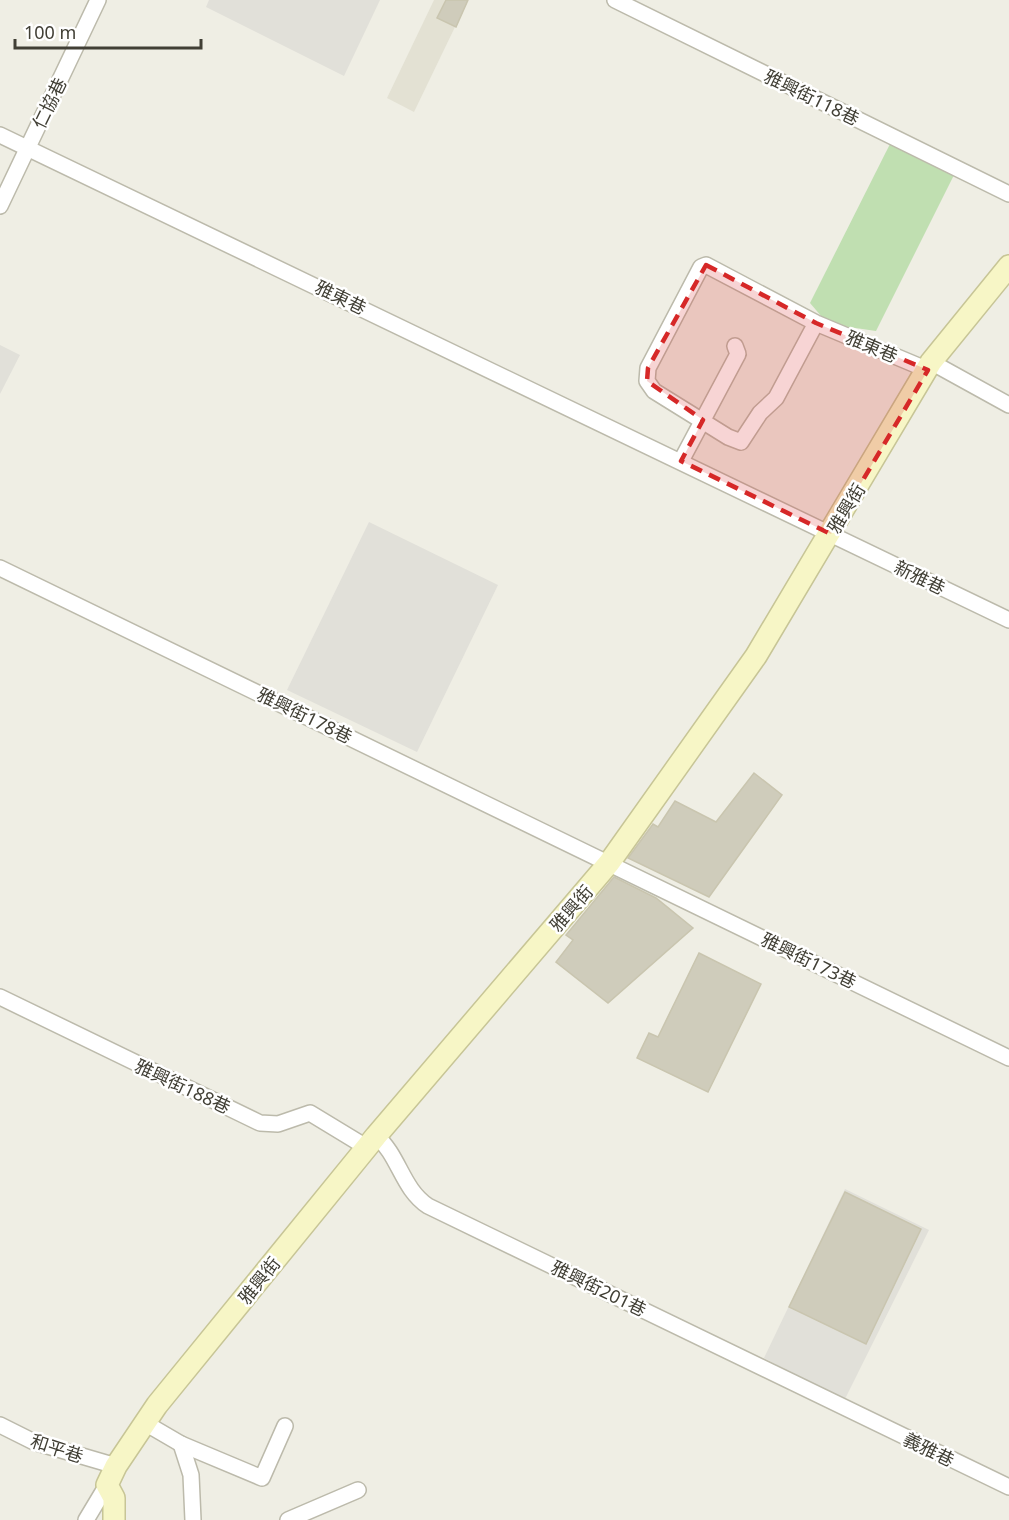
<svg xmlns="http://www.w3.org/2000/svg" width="1009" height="1520" font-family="'Noto Sans','Noto Sans TC',sans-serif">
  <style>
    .residential { fill: #e3e1d3 }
    .industrial { fill: #e1e0d9 }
    .green { fill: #c0dfb1 }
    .building { fill: #cfccbb; stroke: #c9c5af; stroke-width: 1.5 }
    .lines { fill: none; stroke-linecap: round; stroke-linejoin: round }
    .street-casing { stroke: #bcbaab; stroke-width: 18 }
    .secondary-casing { stroke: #c7c596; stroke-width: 24 }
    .street { stroke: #fff; stroke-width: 15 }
    .secondary { stroke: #f7f6c6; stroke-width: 21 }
    .marked { fill: #d62828; fill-opacity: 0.2; stroke: #d62828; stroke-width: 4.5; stroke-dasharray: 12 8; stroke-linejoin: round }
    .labels { text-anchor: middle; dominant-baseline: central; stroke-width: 5; stroke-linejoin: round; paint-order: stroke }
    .street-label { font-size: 18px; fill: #413f35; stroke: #fff }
  </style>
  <rect width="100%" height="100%" fill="#efeee4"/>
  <path class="residential" d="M434,0H468L414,112L387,98Z"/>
  <g class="industrial">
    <path d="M209,0H380L344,76L206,7Z"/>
    <path d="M0,345L20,355L0,394Z"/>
    <path d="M369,522L498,585L417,752L287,690Z"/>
    <path d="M845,1189L929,1230L844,1401L764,1358Z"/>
  </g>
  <path class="green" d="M891,142L955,173L876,331L828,324L810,303Z"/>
  <g class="building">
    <path d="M446,0H468L456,27L437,18Z"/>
    <path d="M754,773L782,795L709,897L628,858L653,824L658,827L675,801L716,822Z"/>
    <path d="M614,877L656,898L693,928L608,1003L556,962L573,940L566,935Z"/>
    <path d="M699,953L761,984L708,1092L637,1058L649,1033L658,1037Z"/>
    <path d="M845,1192L921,1229L866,1344L789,1307Z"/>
  </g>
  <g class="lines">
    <defs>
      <g id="street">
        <path d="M615,0L1009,194"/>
        <path d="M0,135L1009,620"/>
        <path d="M0,206L98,0"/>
        <path d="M816,323L776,398L760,413L741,442L728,437L654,391L647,381L648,368L701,267L706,265L816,323L928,370"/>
        <path d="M931,362L1009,405"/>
        <path d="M681,461L738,354L735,346"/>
        <path d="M0,568L1009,1058"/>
        <path d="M0,997L260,1123L278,1124L310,1113L366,1147"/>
        <path d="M376,1136C399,1155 402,1189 428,1206L1009,1487"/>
        <path d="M145,1423L181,1444L262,1478L285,1426"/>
        <path d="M0,1425L34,1442L116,1466"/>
        <path d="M181,1444L191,1475L193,1520"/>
        <path d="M86,1520L107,1485"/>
        <path d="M288,1520L358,1490"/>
      </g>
      <path id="secondary" d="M114,1520V1498L107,1485L116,1466L157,1405L376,1136L609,863L756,656L931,362L1009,266"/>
    </defs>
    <use href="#street" class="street-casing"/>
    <use href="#secondary" class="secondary-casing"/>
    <use href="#street" class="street"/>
    <use href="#secondary" class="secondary"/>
  </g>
  <path class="marked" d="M706,265L816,323L928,370L831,534L681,461L703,420L647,381L648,368Z"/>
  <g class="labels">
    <g class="street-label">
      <text transform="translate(812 97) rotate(26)">雅興街118巷</text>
      <text transform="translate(49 103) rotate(-64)">仁協巷</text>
      <text transform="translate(341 297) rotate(26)">雅東巷</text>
      <text transform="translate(872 346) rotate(23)">雅東巷</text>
      <text transform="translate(846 508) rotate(-59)">雅興街</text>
      <text transform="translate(920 577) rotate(26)">新雅巷</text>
      <text transform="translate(305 715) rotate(26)">雅興街178巷</text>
      <text transform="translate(571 908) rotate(-49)">雅興街</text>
      <text transform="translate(809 960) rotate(26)">雅興街173巷</text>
      <text transform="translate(183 1086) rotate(25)">雅興街188巷</text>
      <text transform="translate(259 1280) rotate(-51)">雅興街</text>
      <text transform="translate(599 1288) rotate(26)">雅興街201巷</text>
      <text transform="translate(57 1448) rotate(18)">和平巷</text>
      <text transform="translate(929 1449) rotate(26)">義雅巷</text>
    </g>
  </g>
  <path d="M15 39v9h186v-9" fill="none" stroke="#413f35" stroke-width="3"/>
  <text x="24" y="39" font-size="18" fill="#413f35" stroke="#ffffff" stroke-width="4.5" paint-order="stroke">100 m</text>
</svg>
